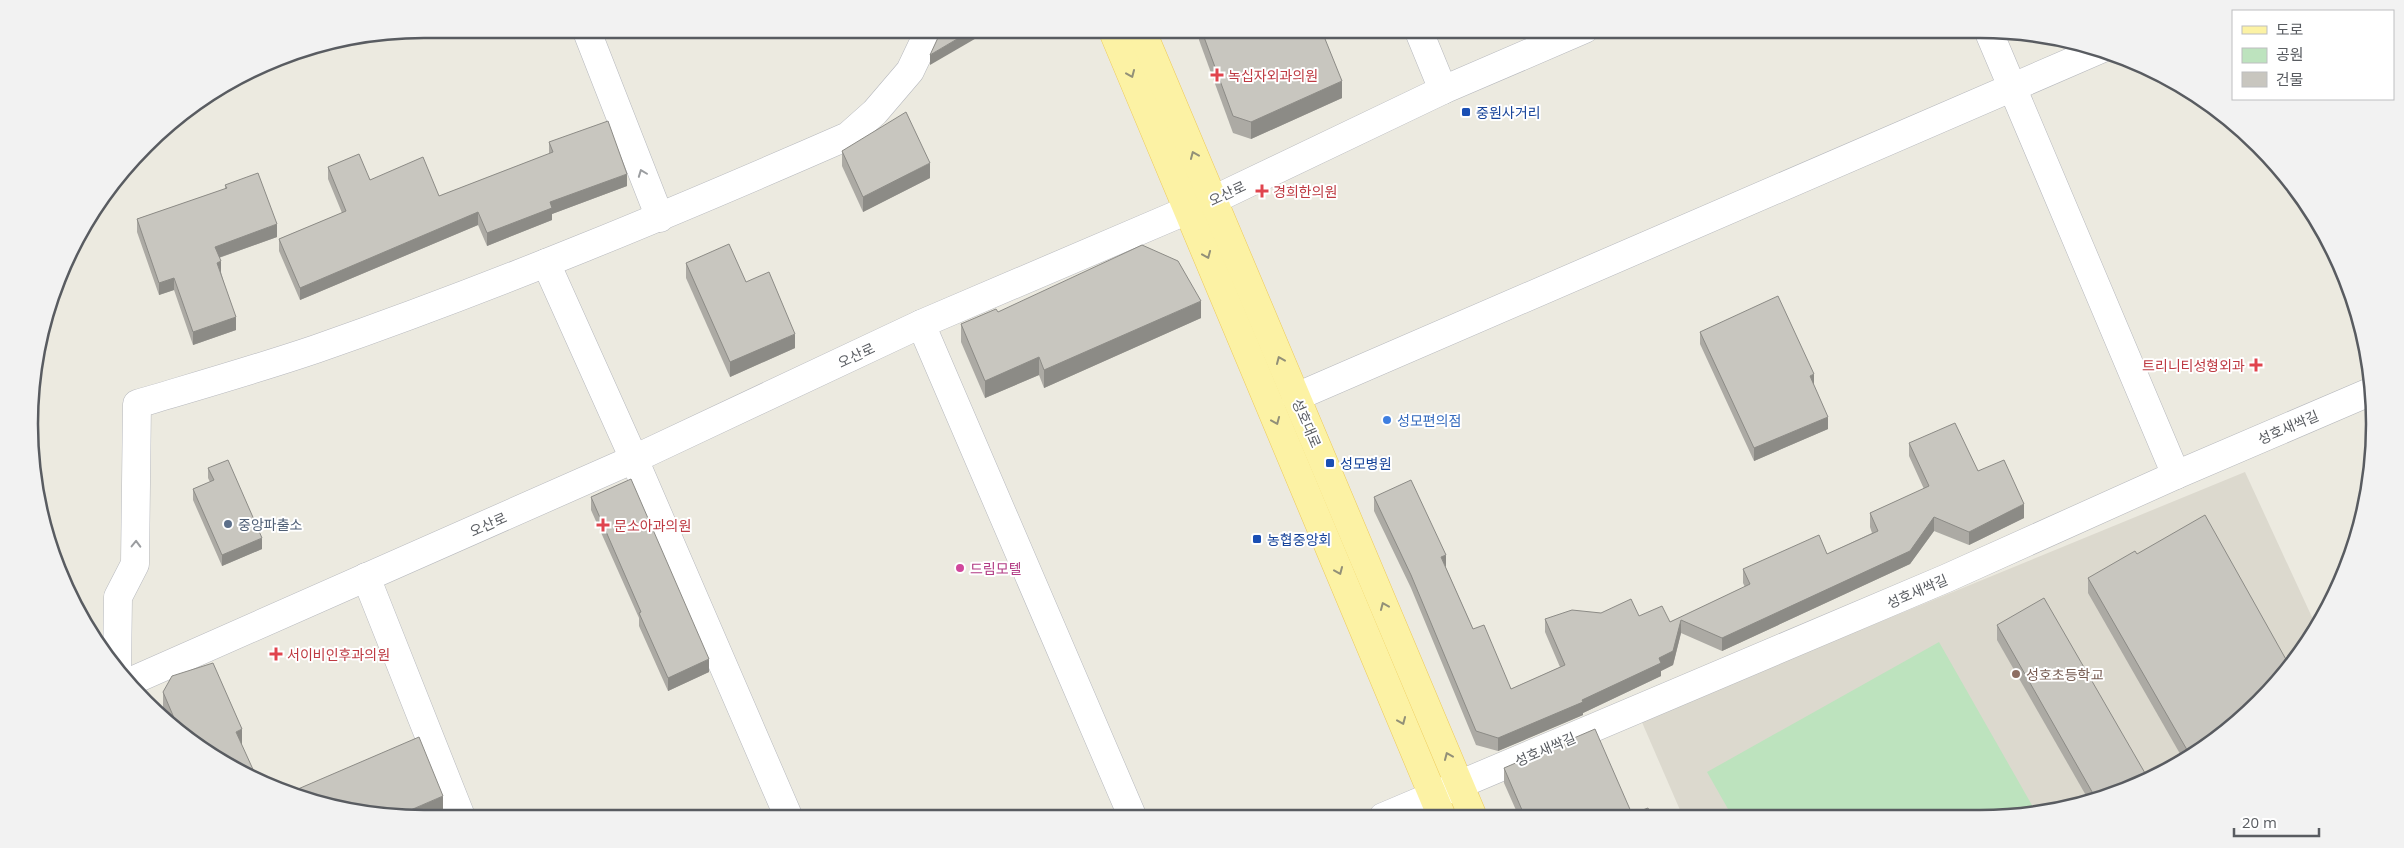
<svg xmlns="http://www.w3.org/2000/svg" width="2404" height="848" font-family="'Open Sans','Noto Sans KR',sans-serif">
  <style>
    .education { fill: #dcd9ce }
    .green { fill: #bde3be }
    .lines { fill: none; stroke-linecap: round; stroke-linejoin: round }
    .minor-casing { stroke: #b6b8bd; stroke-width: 29 }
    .major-casing { stroke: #edc958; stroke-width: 29 }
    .minor { stroke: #fff; stroke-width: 28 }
    .major { stroke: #fcf2a4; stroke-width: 28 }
    .wall { fill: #acaaa4 }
    .shaded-wall { fill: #8c8b86 }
    .building { fill: #c8c6bf; stroke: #8c8b86 }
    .oneway { stroke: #929078 }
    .oneway2 { stroke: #9b9da0 }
    .health-dot { fill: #e0444e; stroke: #fff; stroke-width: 2 }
    .transit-dot { fill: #1a4fb4; stroke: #fff; stroke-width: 2 }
    .shop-dot { fill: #3f7fe0; stroke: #fff; stroke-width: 2 }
    .service-dot { fill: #5c6f8a; stroke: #fff; stroke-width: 2 }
    .hotel-dot { fill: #d1479c; stroke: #fff; stroke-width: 2 }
    .education-dot { fill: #8d6e63; stroke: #fff; stroke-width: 2 }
    .labels { text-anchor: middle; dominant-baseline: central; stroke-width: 4; stroke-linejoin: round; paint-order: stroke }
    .health-label { font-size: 14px; fill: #be3a42; stroke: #fff; text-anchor: start }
    .transit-label { font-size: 14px; fill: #164399; stroke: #fff; text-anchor: start }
    .street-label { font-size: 14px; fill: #595c61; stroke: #fff }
    .shop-label { font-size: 14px; fill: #366cbe; stroke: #fff; text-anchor: start }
    .service-label { font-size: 14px; fill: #4e5e75; stroke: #fff; text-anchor: start }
    .hotel-label { font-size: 14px; fill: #b23c85; stroke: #fff; text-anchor: start }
    .education-label { font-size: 14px; fill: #785e54; stroke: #fff; text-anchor: start }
    .rim { fill: none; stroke: #595c61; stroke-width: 2.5 }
  </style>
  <rect width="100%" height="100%" fill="#eceae0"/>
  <path class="education" d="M2245,472L2317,628L2241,721L2155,779L2032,816L1683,817L1641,720Z"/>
  <path class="green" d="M1939,642L2037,814L1732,816L1707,772Z"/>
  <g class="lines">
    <defs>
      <g id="minor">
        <path d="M586,29L660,218"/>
        <path d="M1418,29L1443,90"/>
        <path d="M1988,30L2176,475"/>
        <path d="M1213,200L1443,90L1585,29"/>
        <path d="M546,263L634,459L789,818"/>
        <path d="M921,324L1133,818"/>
        <path d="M1296,397L2101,49"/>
        <path d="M366,577L462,819"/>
        <path d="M117,670L118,597L135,564L137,404C197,386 257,369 316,349C497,286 672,213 848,136L875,112L910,71L930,29"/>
        <path d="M127,683L634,459L921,324L1188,210"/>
        <path d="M1383,817L1947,578L2176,475L2372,391"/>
      </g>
      <g id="major">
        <path d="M1112,29L1442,817"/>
        <path d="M1141,29L1473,817"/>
      </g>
    </defs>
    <use href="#minor" class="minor-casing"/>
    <use href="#major" class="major-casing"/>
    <use href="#minor" class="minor"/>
    <use href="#major" class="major"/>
  </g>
  <g class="wall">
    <path d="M1199,29H1321L1342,98L1251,139L1233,133L1199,40Z"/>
    <path d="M549,142L627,186L552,214V220L487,246L478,225L300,300L279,251V239L342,213L328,179V167L370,180L439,196L549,154Z"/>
    <path d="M842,151L930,178L863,212L842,166Z"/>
    <path d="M225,185L277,237L219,258L221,272L236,330L193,345L174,290L159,295L137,232V219L225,189Z"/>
    <path d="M686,263L746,282L795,348L730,377L686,278Z"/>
    <path d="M998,312L1201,318L1044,388L1039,375L985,398L961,342V324Z"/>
    <path d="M1700,332L1814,386L1828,429L1754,461L1700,344Z"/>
    <path d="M1909,443L1978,471L2024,518L1969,545L1934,531L1910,564L1722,651L1681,633L1673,665L1661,671V676L1583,713V715L1498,751L1476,745L1411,588L1374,511V497L1446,568L1473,629L1511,689L1560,667L1545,632V619L1601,613L1639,616L1670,622L1745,587L1743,583V569L1827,554L1872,533L1870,527V513L1924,489L1909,456Z"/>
    <path d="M208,468L262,549L222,566L193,500V489L210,482L208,478Z"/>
    <path d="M591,497L709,672L668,691L639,626V618L591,510Z"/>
    <path d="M2137,554L2241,721L2183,759L2088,593V578Z"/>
    <path d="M1997,625L2149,780L2088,799L1997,640Z"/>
    <path d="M163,692L242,744L204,752L169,724L163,708Z"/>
    <path d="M1504,768L1632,814L1652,817H1519L1504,783Z"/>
  </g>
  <g class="shaded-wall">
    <path d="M974,29H992L930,65V55Z"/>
    <path d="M1342,81V98L1251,139V122Z"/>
    <path d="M930,163V178L863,212V197Z"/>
    <path d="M627,174V186L552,214V220L487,246V233L550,202Z"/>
    <path d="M478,212V225L300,300V288Z"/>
    <path d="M277,224V237L215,259V247Z"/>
    <path d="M221,261V274L217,263Z"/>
    <path d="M174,278V290L159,295V283Z"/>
    <path d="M1201,301V318L1044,388V370Z"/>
    <path d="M236,317V330L193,345V332Z"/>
    <path d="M795,334V348L730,377V362Z"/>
    <path d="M1039,357V375L985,398V381Z"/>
    <path d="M1814,374V386L1810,376Z"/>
    <path d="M1828,417V429L1754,461V448Z"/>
    <path d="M2024,504V518L1969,545V532Z"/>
    <path d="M1934,517V531L1910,564L1722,651V638Z"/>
    <path d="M262,538V549L222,566V555Z"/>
    <path d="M1446,555V568L1441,557Z"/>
    <path d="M1681,620V633L1673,665L1661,671V676L1583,713V715L1498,751V738L1582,700Z"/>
    <path d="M709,659V672L668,691V678Z"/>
    <path d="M242,729V746L236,732Z"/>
    <path d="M443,796V813L428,819L399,816V815Z"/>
  </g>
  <g class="building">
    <path d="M942,29H974L930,55Z"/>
    <path d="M1201,29H1321L1342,81L1251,122L1233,116Z"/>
    <path d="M906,112L930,163L863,197L842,151Z"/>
    <path d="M608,121L627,174L550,202L552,208L487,233L478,212L300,288L279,239L346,211L328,167L359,154L370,180L423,157L439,196L553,152L549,142Z"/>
    <path d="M258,173L277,224L215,247L221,261L217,263L236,317L193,332L174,278L159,283L137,219L227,188L225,185Z"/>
    <path d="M729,244L746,282L769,272L795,334L730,362L686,263Z"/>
    <path d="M1142,245L1178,261L1201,301L1044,370L1039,357L985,381L961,324L996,309L998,312Z"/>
    <path d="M1778,296L1814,374L1810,376L1828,417L1754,448L1700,332Z"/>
    <path d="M1955,423L1978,471L2004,460L2024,504L1969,532L1934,517L1910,551L1722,638L1681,620L1673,651L1659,658L1661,663L1582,700L1583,702L1498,738L1476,731L1411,575L1374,497L1411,480L1446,555L1441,557L1473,629L1484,625L1511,689L1565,665L1545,619L1572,610L1601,613L1631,599L1639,616L1662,606L1670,622L1750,584L1743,569L1819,535L1827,554L1878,531L1870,513L1929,486L1909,443Z"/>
    <path d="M228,460L262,538L222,555L193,489L214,480L208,468Z"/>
    <path d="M631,479L709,659L668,678L639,613L641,612L591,497Z"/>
    <path d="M2205,515L2288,663L2241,721L2190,755L2088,578L2135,551L2137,554Z"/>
    <path d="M2044,598L2149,780L2095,797L1997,625Z"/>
    <path d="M213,663L242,729L236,732L256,776L204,752L180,732L163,692L172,676Z"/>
    <path d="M1595,729L1632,814L1648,808L1652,817H1525L1504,768Z"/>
    <path d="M419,737L443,796L399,815L400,816L322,806L291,792Z"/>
  </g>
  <defs><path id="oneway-chevron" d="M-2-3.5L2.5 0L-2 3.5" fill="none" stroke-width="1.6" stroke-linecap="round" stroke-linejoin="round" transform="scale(1.25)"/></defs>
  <g class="oneway">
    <use href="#oneway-chevron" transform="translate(1131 74) rotate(67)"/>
    <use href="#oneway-chevron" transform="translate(1194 155) rotate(-113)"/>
    <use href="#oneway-chevron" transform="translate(1207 255) rotate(67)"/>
    <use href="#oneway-chevron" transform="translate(1280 360) rotate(-113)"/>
    <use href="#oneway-chevron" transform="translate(1276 421) rotate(67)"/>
    <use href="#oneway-chevron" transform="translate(1339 571) rotate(67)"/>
    <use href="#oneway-chevron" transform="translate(1384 606) rotate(-113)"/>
    <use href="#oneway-chevron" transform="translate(1402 721) rotate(67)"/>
    <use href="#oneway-chevron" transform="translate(1448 756) rotate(-113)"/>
  </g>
  <g class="oneway2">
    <use href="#oneway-chevron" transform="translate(642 173) rotate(-111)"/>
    <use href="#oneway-chevron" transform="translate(136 544) rotate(-89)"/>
  </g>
  <g class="health-dot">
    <path d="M1214.5 67.5h5v5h5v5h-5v5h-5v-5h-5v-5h5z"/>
    <path d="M1259.5 183.5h5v5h5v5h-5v5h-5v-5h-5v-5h5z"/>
    <path d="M2253.5 357.5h5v5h5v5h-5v5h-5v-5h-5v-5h5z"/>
    <path d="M600.5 517.5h5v5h5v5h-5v5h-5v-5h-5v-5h5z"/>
    <path d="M273.5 646.5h5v5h5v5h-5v5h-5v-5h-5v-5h5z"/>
  </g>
  <g class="transit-dot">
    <rect x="1461" y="107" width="10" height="10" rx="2.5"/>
    <rect x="1325" y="458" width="10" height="10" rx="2.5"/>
    <rect x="1252" y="534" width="10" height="10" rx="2.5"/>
  </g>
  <circle class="shop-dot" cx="1387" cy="420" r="5"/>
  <circle class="service-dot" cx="228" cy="524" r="5"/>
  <circle class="hotel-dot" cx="960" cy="568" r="5"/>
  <circle class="education-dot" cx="2016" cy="674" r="5"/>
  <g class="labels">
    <g class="health-label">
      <text x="1228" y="75">녹십자외과의원</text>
      <text x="1273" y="191">경희한의원</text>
      <text x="2245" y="365" text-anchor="end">트리니티성형외과</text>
      <text x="614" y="525">문소아과의원</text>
      <text x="287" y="654">서이비인후과의원</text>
    </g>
    <g class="transit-label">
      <text x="1476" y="112">중원사거리</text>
      <text x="1340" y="463">성모병원</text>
      <text x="1267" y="539">농협중앙회</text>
    </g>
    <g class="street-label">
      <text transform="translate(1227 193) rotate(-25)">오산로</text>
      <text transform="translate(856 355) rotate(-25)">오산로</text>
      <text transform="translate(1307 423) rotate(67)">성호대로</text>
      <text transform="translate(2288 427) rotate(-23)">성호새싹길</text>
      <text transform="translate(488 524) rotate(-24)">오산로</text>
      <text transform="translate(1917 591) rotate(-23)">성호새싹길</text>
      <text transform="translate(1545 749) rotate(-23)">성호새싹길</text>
    </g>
    <g class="shop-label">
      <text x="1397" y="420">성모편의점</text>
    </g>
    <g class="service-label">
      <text x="238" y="524">중앙파출소</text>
    </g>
    <g class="hotel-label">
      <text x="970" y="568">드림모텔</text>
    </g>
    <g class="education-label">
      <text x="2026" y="674">성호초등학교</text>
    </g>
  </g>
  <path d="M0 0H2404V848H0ZM424 38H1980A386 386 0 0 1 2366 424V424A386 386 0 0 1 1980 810H424A386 386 0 0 1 38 424V424A386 386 0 0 1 424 38Z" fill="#f2f2f2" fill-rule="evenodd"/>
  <path class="rim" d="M424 38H1980A386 386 0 0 1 2366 424V424A386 386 0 0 1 1980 810H424A386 386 0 0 1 38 424V424A386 386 0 0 1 424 38Z"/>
  <rect x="2232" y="10" width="162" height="90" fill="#ffffff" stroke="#bdbec0"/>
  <rect x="2242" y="26" width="25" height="8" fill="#fcf2a4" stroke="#bdbec0"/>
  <text x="2276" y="35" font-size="15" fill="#595c61">도로</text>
  <rect x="2242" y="48" width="25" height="15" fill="#bde3be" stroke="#bdbec0"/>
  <text x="2276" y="60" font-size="15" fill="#595c61">공원</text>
  <rect x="2242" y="72" width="25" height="15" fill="#c8c6bf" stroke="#bdbec0"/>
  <text x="2276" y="85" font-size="15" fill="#595c61">건물</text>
  <path d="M2234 828v8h85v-8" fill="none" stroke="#595c61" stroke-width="2.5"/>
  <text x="2242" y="828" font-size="15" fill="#595c61" stroke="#ffffff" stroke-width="4" paint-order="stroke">20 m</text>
</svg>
